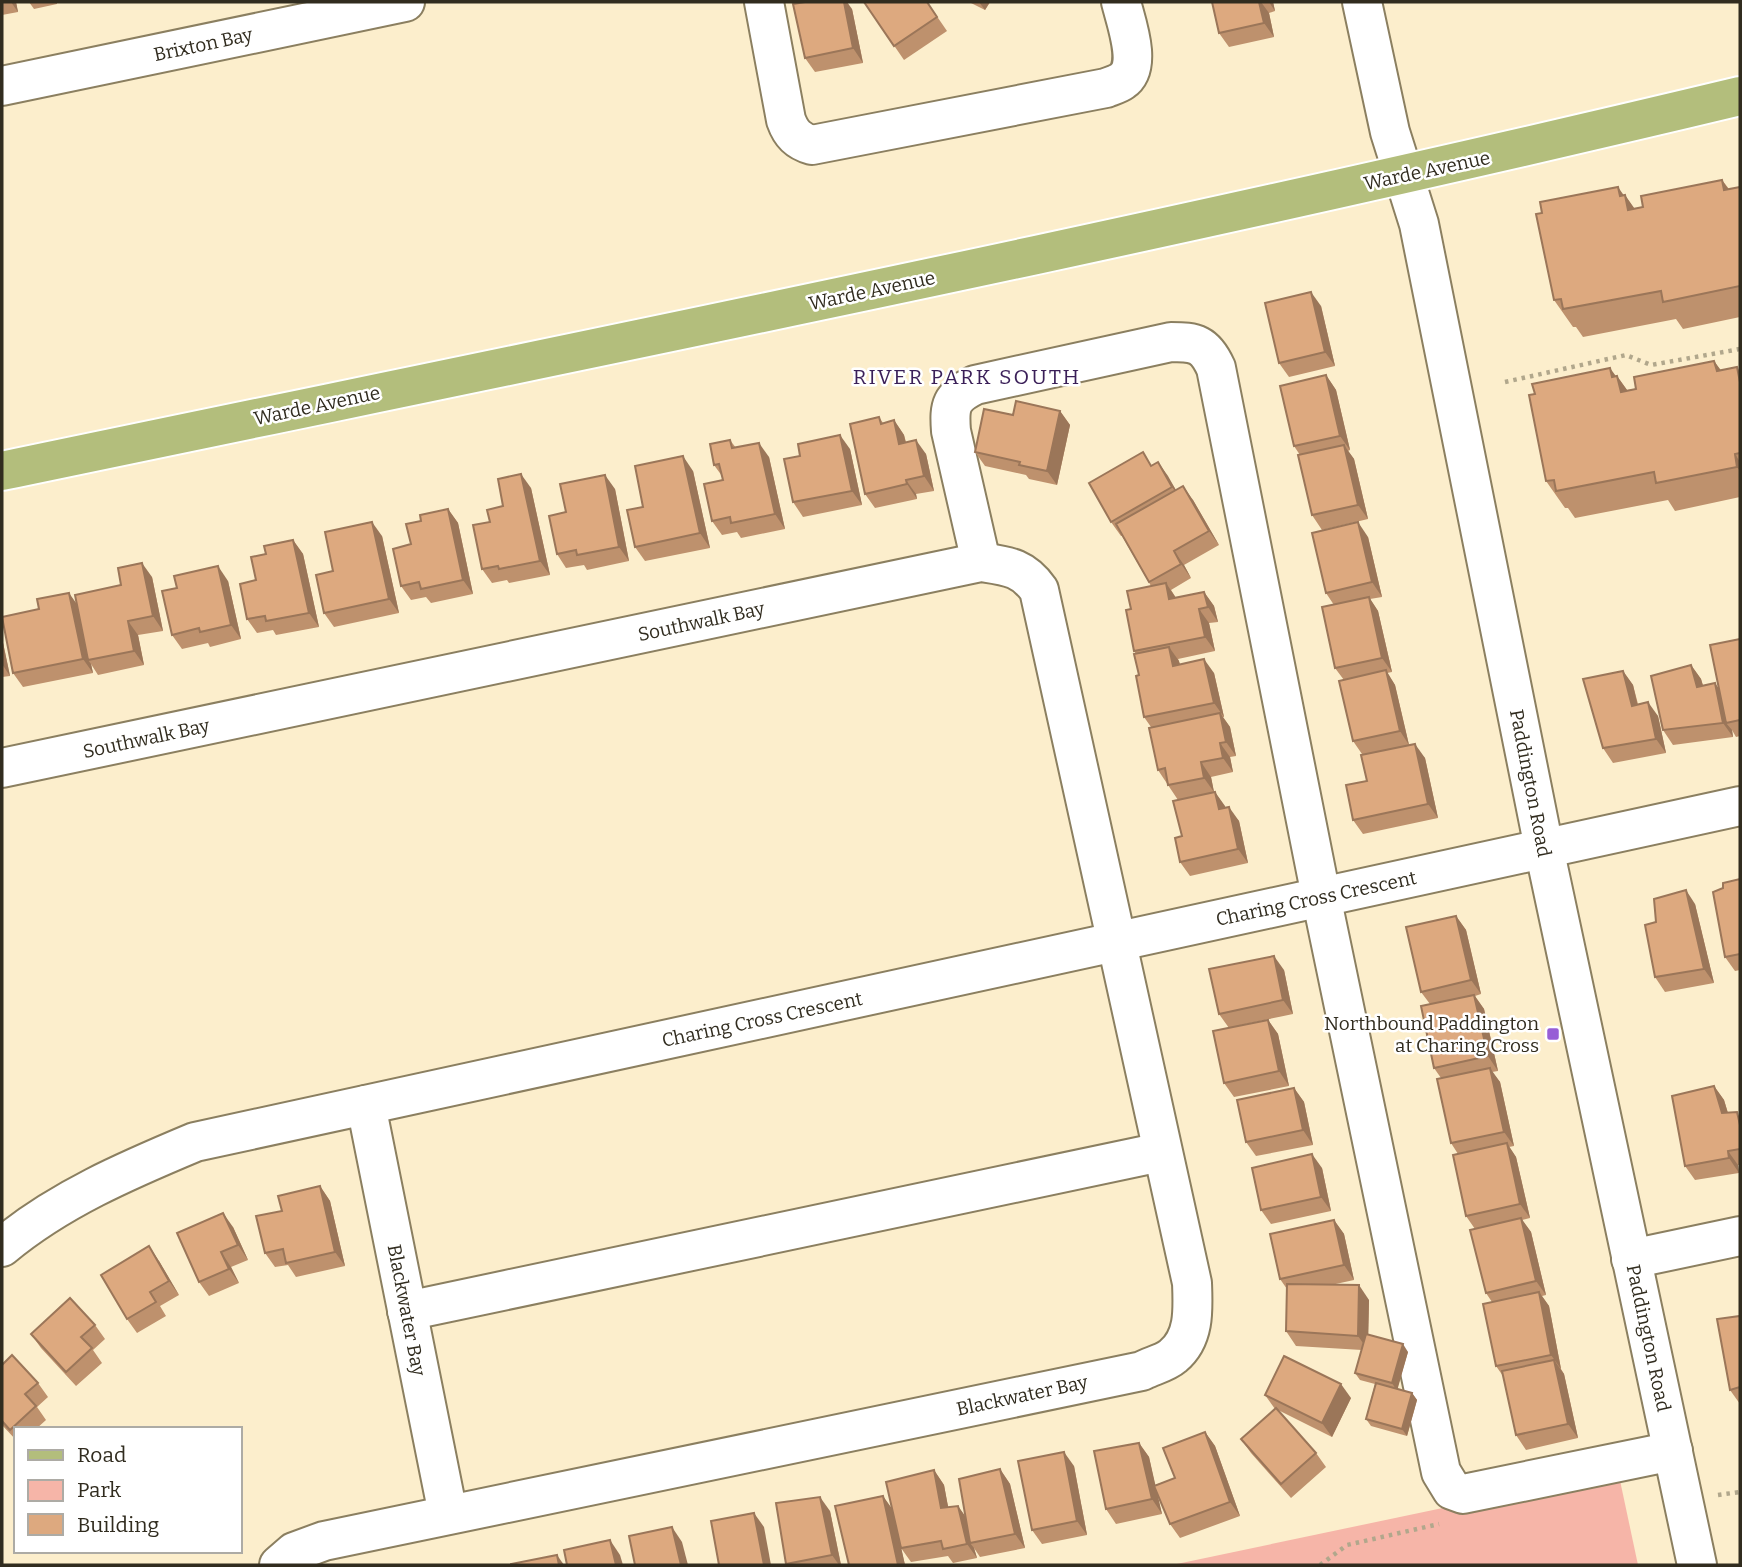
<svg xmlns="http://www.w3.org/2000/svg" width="1742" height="1567" viewBox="0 0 1742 1567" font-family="Bitter,serif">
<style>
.green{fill:#f6b5a8}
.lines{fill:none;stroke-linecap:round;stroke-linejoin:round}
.minor-casing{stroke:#8b7f60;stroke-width:42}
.major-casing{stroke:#fff;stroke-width:42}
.path{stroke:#b1a78c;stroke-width:4.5;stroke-dasharray:3.5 5;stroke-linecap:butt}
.minor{stroke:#fff;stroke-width:38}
.major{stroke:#b3be7c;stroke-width:38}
.wall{fill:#be916d}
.shaded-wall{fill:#9b7659}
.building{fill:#dda97f;stroke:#9b7659;stroke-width:2}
.poi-dot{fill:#975ed6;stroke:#fff;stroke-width:2.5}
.labels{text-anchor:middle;stroke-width:5;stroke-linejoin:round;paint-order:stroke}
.street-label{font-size:19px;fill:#312c1f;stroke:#fff}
.poi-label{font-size:19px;fill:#312c1f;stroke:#fff;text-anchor:end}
.neighbourhood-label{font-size:21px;letter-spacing:2px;fill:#3a1f58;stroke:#fff}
</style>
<rect width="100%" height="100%" fill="#fceecc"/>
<!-- green -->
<polygon class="green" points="1618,1471 1638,1565 1172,1565"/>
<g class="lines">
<defs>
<g id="minor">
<path d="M764 2 786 120C791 134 798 141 812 145L1106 88C1111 86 1118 84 1122 81 1143 67 1126 22 1121 2"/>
<polyline points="1362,2 1390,132 1419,224 1544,848 1697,1565"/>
<polyline points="2,86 405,2"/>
<path d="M981 562 951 431C949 405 951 397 975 385L1171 342C1196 342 1205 344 1216 368L1321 896 1441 1472 1452 1490 1463 1494 1673 1451"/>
<path d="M2 768 981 562C1007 566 1023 567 1039 590L1192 1283C1193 1309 1195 1338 1173 1356 1165 1363 1151 1366 1142 1371L324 1541 294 1552 279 1565"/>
<polyline points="366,1105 448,1514"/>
<path d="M2 1247C58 1200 128 1170 195 1142L1740 806"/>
<polyline points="1631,1259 1740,1236"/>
<polyline points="407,1311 1161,1152"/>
</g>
<path id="major" d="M2 471C582 350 1164 234 1740 96"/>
</defs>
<!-- minor casing -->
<use href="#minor" class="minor-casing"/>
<!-- major casing -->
<use href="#major" class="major-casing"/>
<!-- path -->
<g class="path">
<polyline points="1505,382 1626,355 1651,365 1740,349"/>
<polyline points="1718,1495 1740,1492"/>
<polyline points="1320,1565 1347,1545 1439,1524"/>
</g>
<!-- minor -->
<use href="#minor" class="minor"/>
<!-- major -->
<use href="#major" class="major"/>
</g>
<!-- wall -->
<g class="wall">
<polygon points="2,2 16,2 18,12 2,15"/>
<polygon points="29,2 57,2 57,4 34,9"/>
<polygon points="864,2 927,2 947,31 904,60"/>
<polygon points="969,2 990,2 985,10"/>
<polygon points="1212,2 1273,2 1275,11 1269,13 1274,37 1229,47 1219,33"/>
<polygon points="852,9 863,63 815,72 805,58"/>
<polygon points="1722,180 1729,189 1740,187 1740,317 1683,329 1676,319 1583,337 1576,327 1573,327 1554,300 1542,213 1625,195 1634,209 1643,207"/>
<polygon points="1321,306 1335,366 1289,377 1279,363"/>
<polygon points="1714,361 1721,371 1737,367 1740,372 1740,497 1675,511 1668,500 1575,518 1568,508 1565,508 1546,481 1616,376 1617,376 1627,390 1636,389"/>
<polygon points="1326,375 1336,390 1350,450 1348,451 1354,459 1368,519 1322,530 1312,515 1300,455 1294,446"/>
<polygon points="1060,411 1070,425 1057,485 1029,479 1026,475 985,466 975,452 1013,415"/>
<polygon points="879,417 883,423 894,420 904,435 906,442 926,454 934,491 916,494 917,499 875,508 865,494"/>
<polygon points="730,440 736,448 769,457 785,529 741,538 737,532 722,535 712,521 723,480 722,476 714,465"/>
<polygon points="850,449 862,505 803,517 793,502"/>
<polygon points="1158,462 1176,490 1193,500 1219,545 1184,565 1191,578 1171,590 1176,598 1204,592 1214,606 1218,622 1209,623 1215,651 1178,659 1180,664 1214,673 1224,717 1223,717 1230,727 1236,756 1230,757 1233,772 1211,777 1214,792 1178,800 1158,770 1151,727 1144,717 1136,654 1134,651 1131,609 1151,586 1122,536 1121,536 1111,522 1152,465"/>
<polygon points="693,471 710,548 645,561 635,547 643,507"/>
<polygon points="531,488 550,575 509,583 507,580 492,583 482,569 503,506"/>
<polygon points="615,489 629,561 587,570 584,565 566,568 557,554 566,512"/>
<polygon points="448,509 458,523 473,594 431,603 426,597 411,600 401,586 411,544 421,521"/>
<polygon points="382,536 399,613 334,627 324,613 333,571"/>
<polygon points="1368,537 1382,597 1370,599 1378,611 1392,672 1387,673 1395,685 1409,745 1425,758 1438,818 1363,834 1353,820 1367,781 1362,754 1353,741 1344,680 1335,668 1334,605 1326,593"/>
<polygon points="293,540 303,554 319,627 276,635 273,630 257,633 247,619 256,580"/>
<polygon points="152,577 163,631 138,635 144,665 98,675 91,664 93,673 23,687 13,673 77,604 121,585"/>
<polygon points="228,581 241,639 210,647 208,643 182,649 172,635"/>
<polygon points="2,638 10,676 2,677"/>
<polygon points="1740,639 1740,736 1736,737 1732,730 1733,737 1673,745 1663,730 1691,665 1701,679 1703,685 1720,690"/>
<polygon points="1623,671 1633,685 1638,704 1658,716 1666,753 1613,763 1603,748"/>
<polygon points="1215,792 1225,807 1239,821 1248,863 1190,876 1180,862 1182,836"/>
<polygon points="1740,879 1740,970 1735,971 1725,957 1723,888"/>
<polygon points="1695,904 1714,983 1665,992 1655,977 1656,922"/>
<polygon points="1456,916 1466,930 1481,994 1475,996 1484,1009 1498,1071 1492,1072 1500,1082 1514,1146 1509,1147 1516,1157 1530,1218 1522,1220 1531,1232 1546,1295 1542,1296 1549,1306 1561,1369 1564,1374 1578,1438 1526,1450 1516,1435 1503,1376 1496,1366 1492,1302 1486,1293 1475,1229 1466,1216 1458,1154 1451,1143 1441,1078 1434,1068 1430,1004 1421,992"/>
<polygon points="1284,970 1293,1014 1236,1026 1268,1020 1278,1034 1289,1086 1234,1097 1224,1083 1229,1028 1219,1014"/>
<polygon points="1714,1086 1724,1100 1728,1113 1740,1116 1740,1165 1738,1165 1739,1173 1695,1180 1685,1166"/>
<polygon points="1294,1088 1304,1102 1313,1145 1256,1156 1246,1142"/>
<polygon points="1322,1168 1331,1211 1271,1224 1261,1210"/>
<polygon points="320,1186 330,1201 345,1266 296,1277 288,1265 275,1267 265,1253 282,1211"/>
<polygon points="1334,1220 1344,1234 1354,1280 1331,1285 1369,1300 1368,1335 1408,1352 1397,1389 1412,1393 1417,1400 1407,1436 1371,1426 1366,1419 1375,1384 1360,1380 1355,1373 1362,1350 1296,1346 1286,1331 1287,1289 1280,1279"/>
<polygon points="233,1227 248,1260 231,1267 239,1283 209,1296 199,1282"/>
<polygon points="159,1261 179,1295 160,1306 166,1316 137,1333 127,1319"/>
<polygon points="1740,1316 1740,1404 1730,1390"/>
<polygon points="95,1325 105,1339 93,1350 102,1363 76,1386 41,1348 31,1334"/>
<polygon points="2,1365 38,1383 48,1397 37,1407 46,1420 36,1429 16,1429 16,1440 2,1425"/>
<polygon points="1265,1395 1351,1398 1332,1437 1278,1410 1316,1453 1326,1467 1291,1498 1251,1453 1241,1439 1275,1409"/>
<polygon points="1205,1432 1215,1446 1240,1516 1180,1538 1170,1524 1156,1491 1162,1514 1116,1524 1106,1509 1139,1443 1149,1457 1155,1485 1175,1478"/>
<polygon points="1074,1466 1087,1535 1042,1544 1032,1530"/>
<polygon points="1000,1469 1010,1484 1025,1548 980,1557 974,1548 977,1558 953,1563 948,1556 911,1562 901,1548 905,1565 849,1565 883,1496 892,1510 934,1470 944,1485 948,1507 958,1506 966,1518"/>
<polygon points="830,1511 841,1565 787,1565 786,1564"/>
</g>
<!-- shaded-wall -->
<g class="shaded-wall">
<polygon points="11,2 16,2 18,12"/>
<polygon points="844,2 847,2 852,9 863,63 853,48"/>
<polygon points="979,2 990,2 985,10"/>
<polygon points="1259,2 1261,2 1269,13 1274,37 1264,23"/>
<polygon points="1269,2 1273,2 1275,11"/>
<polygon points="1722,180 1740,206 1724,190"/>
<polygon points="1618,187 1625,197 1625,195 1644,222 1628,210 1620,196"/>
<polygon points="1311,292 1321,306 1335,366 1325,352"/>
<polygon points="1714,361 1734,388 1717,371"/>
<polygon points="1610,368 1618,379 1617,376 1637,404 1621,392 1612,377"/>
<polygon points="1326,375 1336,390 1350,450 1340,436"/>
<polygon points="1060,411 1070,425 1057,485 1047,471"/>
<polygon points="894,420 904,435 909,458 899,444"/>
<polygon points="840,435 850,449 862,505 852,491"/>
<polygon points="916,440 926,454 934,491 924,476"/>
<polygon points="759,443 769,457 785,529 775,514"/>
<polygon points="1344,445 1354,459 1368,519 1358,505"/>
<polygon points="1735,454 1740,462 1740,471 1737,467"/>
<polygon points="683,456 693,471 710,548 700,533"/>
<polygon points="1158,462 1168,476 1182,501 1172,487"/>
<polygon points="521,474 531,488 550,575 540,561"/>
<polygon points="605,475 615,489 629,561 619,547"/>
<polygon points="906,480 916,494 917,499 907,484"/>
<polygon points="1183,486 1193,500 1219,545 1209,531"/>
<polygon points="448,509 458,523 473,594 463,580"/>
<polygon points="372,522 382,536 399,613 389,599"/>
<polygon points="1358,522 1368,537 1382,597 1372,582"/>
<polygon points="293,540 303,554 319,627 309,613"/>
<polygon points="1174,551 1184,565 1191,578 1181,564"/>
<polygon points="142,563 152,577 163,631 153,616"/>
<polygon points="218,566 228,581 241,639 231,625"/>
<polygon points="1166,583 1176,598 1169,599"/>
<polygon points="1204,592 1214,606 1218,622 1208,607"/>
<polygon points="69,593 79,607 88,660 91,664 93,673 83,659"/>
<polygon points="1369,597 1378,611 1392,672 1382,658"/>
<polygon points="1199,609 1209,623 1215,651 1205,637"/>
<polygon points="128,621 138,635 144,665 134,651"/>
<polygon points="2,638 10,676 2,664"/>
<polygon points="1169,647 1179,661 1183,680 1173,666"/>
<polygon points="1204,659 1214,673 1224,717 1214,703"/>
<polygon points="1691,665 1701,679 1707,701 1697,687"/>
<polygon points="1386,670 1395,685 1409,745 1400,731"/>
<polygon points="1623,671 1633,685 1641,720 1632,706"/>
<polygon points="1715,683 1725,697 1726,723 1732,730 1733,737 1723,723"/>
<polygon points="1648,702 1658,716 1666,753 1656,739"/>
<polygon points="1220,713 1230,727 1236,756 1226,742"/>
<polygon points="1220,743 1230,757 1233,772 1223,758"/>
<polygon points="1415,744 1425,758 1438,818 1428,804"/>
<polygon points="1201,762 1211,777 1214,792 1204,778"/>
<polygon points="1215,792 1225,806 1229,823 1219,809"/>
<polygon points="1229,807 1239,821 1248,863 1238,849"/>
<polygon points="1686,890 1695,904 1714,983 1704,969"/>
<polygon points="1456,916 1466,930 1481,994 1471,980"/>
<polygon points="1274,956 1284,970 1293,1014 1283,1000"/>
<polygon points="1474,995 1484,1009 1498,1071 1488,1056"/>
<polygon points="1268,1020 1278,1034 1289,1086 1279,1071"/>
<polygon points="1490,1068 1500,1082 1514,1146 1504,1132"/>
<polygon points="1714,1086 1724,1100 1732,1127 1722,1113"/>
<polygon points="1294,1088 1304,1102 1313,1145 1303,1130"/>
<polygon points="1507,1143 1516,1157 1530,1218 1520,1204"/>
<polygon points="1728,1151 1738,1165 1739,1173 1729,1158"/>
<polygon points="1312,1154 1322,1168 1331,1211 1321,1197"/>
<polygon points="320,1186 330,1201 345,1266 335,1252"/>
<polygon points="223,1213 233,1227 248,1260 238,1245"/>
<polygon points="1521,1218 1531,1232 1546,1295 1536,1281"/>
<polygon points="1334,1220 1344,1234 1354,1280 1344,1265"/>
<polygon points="149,1246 159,1261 179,1295 169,1281"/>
<polygon points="221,1252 231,1267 239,1283 229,1269"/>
<polygon points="1359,1285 1369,1300 1368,1350 1358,1336"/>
<polygon points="1539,1292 1549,1306 1561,1369 1551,1355"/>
<polygon points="1403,1344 1408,1352 1397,1391 1392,1383"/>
<polygon points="1554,1360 1564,1374 1578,1438 1568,1424"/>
<polygon points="1341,1384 1351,1398 1332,1437 1322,1423"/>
<polygon points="1412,1393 1417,1400 1407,1436 1402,1429"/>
<polygon points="1205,1432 1215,1446 1240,1516 1230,1502"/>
<polygon points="1139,1443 1149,1457 1162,1514 1152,1499"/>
<polygon points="1064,1452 1074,1466 1087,1535 1077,1521"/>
<polygon points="1000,1469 1010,1484 1025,1548 1015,1534"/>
<polygon points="934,1470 944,1485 951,1522 941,1508"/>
<polygon points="883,1496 893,1510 905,1565 898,1565"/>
<polygon points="820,1497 830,1511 841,1565 839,1565 832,1555"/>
<polygon points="958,1506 968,1520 970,1543 974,1548 977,1558 967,1544"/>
<polygon points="754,1513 764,1527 771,1565 764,1565"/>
<polygon points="672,1527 682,1542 688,1565 681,1565"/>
<polygon points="610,1540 620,1555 623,1565 616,1565"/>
<polygon points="557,1555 564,1565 559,1565"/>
</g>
<!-- building -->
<g class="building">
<polygon points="805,2 844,2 853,48 805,58 793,4"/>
<polygon points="864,2 927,2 937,17 894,46"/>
<polygon points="1212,2 1259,2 1264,23 1219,33"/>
<polygon points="1722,180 1724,190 1740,187 1740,286 1663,302 1661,291 1563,309 1561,299 1554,300 1536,214 1542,213 1540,202 1618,187 1620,196 1625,195 1628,210 1643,207 1641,196"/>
<polygon points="1311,292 1325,352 1279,363 1265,303"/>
<polygon points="1714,361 1717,371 1737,367 1740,382 1740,453 1735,454 1737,467 1656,483 1654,472 1556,491 1554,480 1546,481 1529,395 1535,394 1532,384 1610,368 1612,377 1617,376 1621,392 1636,389 1634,377"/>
<polygon points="1326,375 1340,436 1294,446 1280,386"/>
<polygon points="1016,401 1060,411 1047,471 1019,465 1020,462 975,452 984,409 1013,415"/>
<polygon points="879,417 881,424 894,420 899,444 916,440 924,476 906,480 907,484 865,494 850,424"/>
<polygon points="840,435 852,491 793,502 784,459 800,456 798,444"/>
<polygon points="730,440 732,448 759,443 775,514 731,523 730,517 712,521 704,484 723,480 719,464 714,465 710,444"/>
<polygon points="1344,445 1358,505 1312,515 1298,455"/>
<polygon points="1143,452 1151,466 1158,462 1172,487 1111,522 1089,483"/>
<polygon points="683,456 700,533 635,547 627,510 643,507 635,466"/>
<polygon points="521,474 540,561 499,569 498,566 482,569 473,525 490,522 487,510 503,506 498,479"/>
<polygon points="605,475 619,547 577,555 576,550 557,554 549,516 566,512 560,484"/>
<polygon points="1183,486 1209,531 1174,551 1181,564 1149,582 1116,524"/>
<polygon points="448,509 463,580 421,589 419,582 401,586 393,549 411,544 406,524 421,521 420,515"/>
<polygon points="372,522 389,599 324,613 316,575 333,571 325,532"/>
<polygon points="1358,522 1372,582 1326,593 1312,533"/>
<polygon points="293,540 309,613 266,621 265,616 247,619 240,584 256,580 251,557 266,554 264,546"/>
<polygon points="142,563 153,616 128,621 134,651 88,660 75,595 121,585 118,568"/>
<polygon points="218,566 231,625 200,632 199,628 172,635 162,591 177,588 174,576"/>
<polygon points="1166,583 1169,599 1204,592 1208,607 1199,609 1205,637 1134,651 1126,610 1131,609 1127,591"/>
<polygon points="69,593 83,659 13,673 2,617 39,609 37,599"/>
<polygon points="1369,597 1382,658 1335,668 1322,607"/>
<polygon points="1740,639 1740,720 1726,723 1710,645"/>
<polygon points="1169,647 1173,666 1204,659 1214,703 1144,717 1136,676 1139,675 1134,654"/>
<polygon points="1691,665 1697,687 1715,683 1723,723 1663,730 1651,676"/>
<polygon points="1386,670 1400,731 1353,741 1339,681"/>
<polygon points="1623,671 1632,706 1648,702 1656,739 1603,748 1583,679"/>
<polygon points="1220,713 1226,742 1220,743 1223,758 1201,762 1204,778 1168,785 1165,768 1158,770 1149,728"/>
<polygon points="1415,744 1428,804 1353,820 1346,785 1367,781 1361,755"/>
<polygon points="1215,792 1219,809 1229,807 1238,849 1180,862 1175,838 1182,836 1173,801"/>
<polygon points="1740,879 1740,954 1725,957 1713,892 1723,888 1723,883"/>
<polygon points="1686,890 1704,969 1655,977 1645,925 1656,922 1654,899"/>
<polygon points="1456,916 1471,980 1421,992 1406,927"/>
<polygon points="1274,956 1283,1000 1219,1014 1209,969"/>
<polygon points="1474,995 1488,1056 1434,1068 1421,1006"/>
<polygon points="1268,1020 1279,1071 1224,1083 1213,1031"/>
<polygon points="1490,1068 1504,1132 1451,1143 1437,1079"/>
<polygon points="1714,1086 1722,1113 1737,1112 1740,1125 1740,1149 1728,1151 1729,1158 1685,1166 1672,1096"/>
<polygon points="1294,1088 1303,1130 1246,1142 1237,1100"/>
<polygon points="1507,1143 1520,1204 1466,1216 1453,1155"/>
<polygon points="1312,1154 1321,1197 1261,1210 1252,1168"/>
<polygon points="320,1186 335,1252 286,1263 283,1249 265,1253 256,1216 282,1211 278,1196"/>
<polygon points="223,1213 238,1245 221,1252 229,1269 199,1282 177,1233"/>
<polygon points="1521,1218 1536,1281 1486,1293 1470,1230"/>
<polygon points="1334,1220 1344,1265 1280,1279 1270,1234"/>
<polygon points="149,1246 169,1281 150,1292 156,1302 127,1319 101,1275"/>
<polygon points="1287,1284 1359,1285 1358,1336 1286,1331"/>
<polygon points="1539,1292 1551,1355 1496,1366 1483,1304"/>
<polygon points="70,1298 95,1325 81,1337 92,1348 66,1372 31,1334"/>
<polygon points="1740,1316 1740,1387 1730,1390 1717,1319"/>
<polygon points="1366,1334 1403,1344 1392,1383 1355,1373"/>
<polygon points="12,1355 38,1383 25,1394 36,1406 10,1430 2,1421 2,1365"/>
<polygon points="1284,1356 1341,1384 1322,1423 1265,1395"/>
<polygon points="1554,1360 1568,1424 1516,1435 1502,1371"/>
<polygon points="1376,1383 1412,1393 1402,1429 1366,1419"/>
<polygon points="1276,1408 1316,1453 1281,1484 1241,1439"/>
<polygon points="1205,1432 1230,1502 1170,1524 1154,1486 1175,1478 1163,1448"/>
<polygon points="1139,1443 1152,1499 1106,1509 1094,1451"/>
<polygon points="1064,1452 1077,1521 1032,1530 1018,1461"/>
<polygon points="1000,1469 1015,1534 970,1543 959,1479"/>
<polygon points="934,1470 941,1508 958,1506 967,1544 943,1549 941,1541 901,1548 886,1482"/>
<polygon points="883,1496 898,1565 849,1565 835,1506"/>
<polygon points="820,1497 832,1555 786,1564 776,1503"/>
<polygon points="754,1513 764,1565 719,1565 711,1521"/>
<polygon points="672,1527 681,1565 635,1565 629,1536"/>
<polygon points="610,1540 616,1565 567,1565 564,1550"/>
<polygon points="557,1555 559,1565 511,1565 511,1564"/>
</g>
<!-- markers -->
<rect class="poi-dot" x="1546" y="1027" width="14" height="14" rx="3.5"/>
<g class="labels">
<!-- street labels -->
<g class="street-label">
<text transform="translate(203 44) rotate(-12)" y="7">Brixton Bay</text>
<text transform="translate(1427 170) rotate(-12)" y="7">Warde Avenue</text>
<text transform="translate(872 290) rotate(-12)" y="7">Warde Avenue</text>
<text transform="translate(317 405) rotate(-12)" y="7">Warde Avenue</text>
<text transform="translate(701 621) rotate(-12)" y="7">Southwalk Bay</text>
<text transform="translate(146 738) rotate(-12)" y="7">Southwalk Bay</text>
<text transform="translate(1531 783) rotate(79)" y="7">Paddington Road</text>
<text transform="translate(1316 898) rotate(-12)" y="7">Charing Cross Crescent</text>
<text transform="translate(762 1019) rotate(-12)" y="7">Charing Cross Crescent</text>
<text transform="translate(407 1310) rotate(79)" y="7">Blackwater Bay</text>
<text transform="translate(1649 1338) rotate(78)" y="7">Paddington Road</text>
<text transform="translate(1022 1395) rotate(-12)" y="7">Blackwater Bay</text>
</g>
<!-- poi labels -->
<g class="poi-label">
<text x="1539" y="1030">Northbound Paddington<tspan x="1539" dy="22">at Charing Cross</tspan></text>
</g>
<!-- neighbourhood labels -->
<g class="neighbourhood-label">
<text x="967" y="384">RIVER PARK SOUTH</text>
</g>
</g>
<!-- border -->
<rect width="1742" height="1567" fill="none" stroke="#312c1f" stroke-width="7"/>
<!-- legend -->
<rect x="14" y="1427" width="228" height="126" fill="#ffffff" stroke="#adaba5" stroke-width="2"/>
<rect x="28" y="1450" width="35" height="10" fill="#b3be7c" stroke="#adaba5" stroke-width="2"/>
<text x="77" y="1462" font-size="21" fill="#312c1f">Road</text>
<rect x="28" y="1480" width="35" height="21" fill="#f6b5a8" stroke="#adaba5" stroke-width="2"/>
<text x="77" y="1497" font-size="21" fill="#312c1f">Park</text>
<rect x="28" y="1514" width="35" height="21" fill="#dda97f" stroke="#adaba5" stroke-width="2"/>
<text x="77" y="1532" font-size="21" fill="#312c1f">Building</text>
</svg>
